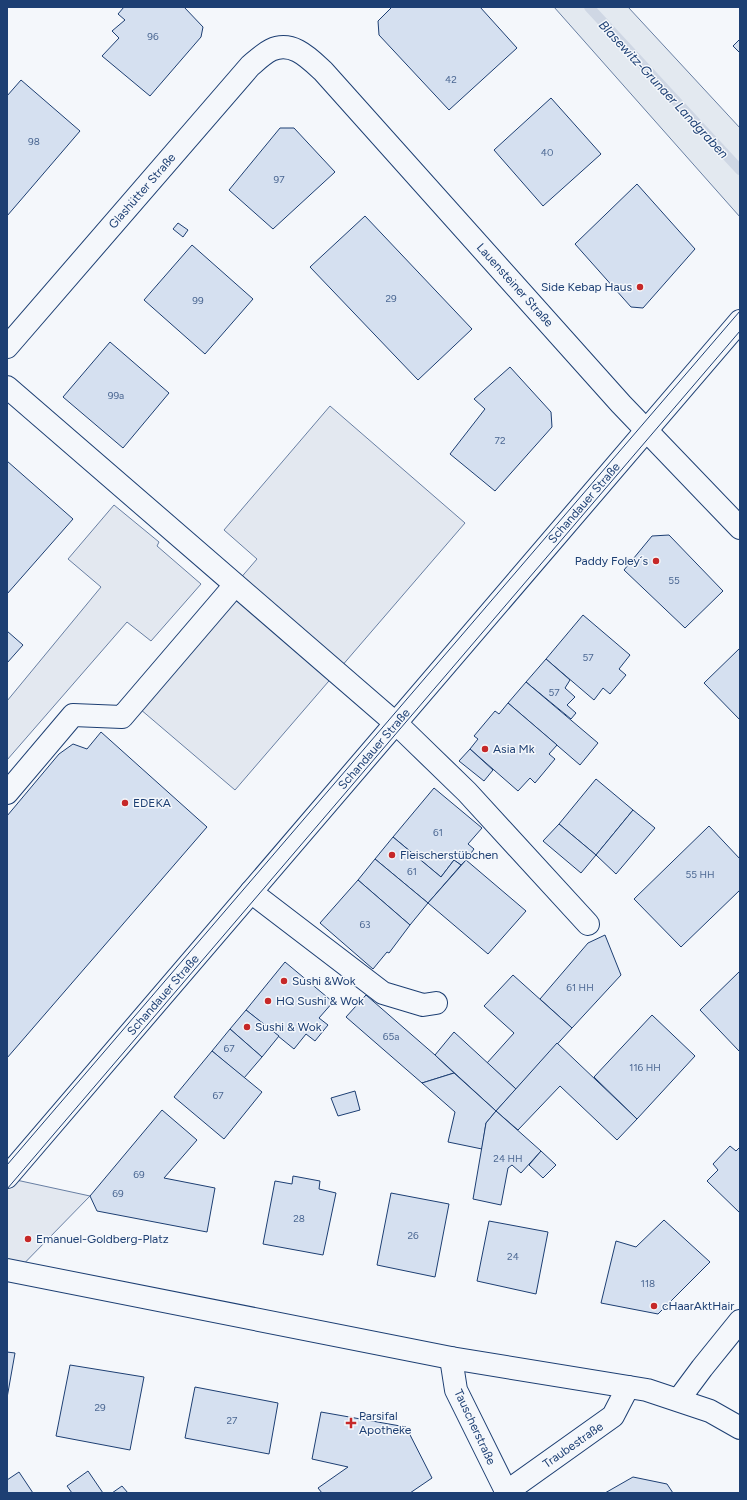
<svg xmlns="http://www.w3.org/2000/svg" width="747" height="1500" viewBox="0 0 747 1500" font-family="Figtree,sans-serif">
<style>
.green{fill:#e3e9f0;stroke:#687fa3}
.parking{fill:#e3e8f0;stroke:#687fa3}
.lines{fill:none;stroke-linecap:round;stroke-linejoin:round}
.stream{stroke:#cfd7e4;stroke-width:10}
.building{fill:#d5e0f0;stroke:#1d3f73}
.minor-casing{stroke:#1d3f73;stroke-width:24}
.major-casing{stroke:#1d3f73;stroke-width:24}
.minor{stroke:#f4f7fb;stroke-width:22}
.major{stroke:#f4f7fb;stroke-width:22}
.tram{stroke:#1d3f73;stroke-width:1}
.poi-dot{fill:#c62828;stroke:#f4f7fb;stroke-width:1.5}
.labels{text-anchor:middle;stroke-width:3;stroke-linejoin:round;paint-order:stroke}
.number-label{font-size:10px;fill:#4b6792}
.street-label{font-size:12px;fill:#1d3f73;stroke:#f4f7fb}
.poi-label{font-size:12px;fill:#1d3f73;stroke:#f4f7fb;text-anchor:start}
.water-label{font-size:13px;font-style:italic;fill:#1d3f73;stroke:#f4f7fb}
</style>
<rect width="100%" height="100%" fill="#f4f7fb"/>
<!-- green -->
<polygon class="green" points="554,7 628,7 740,128 740,217"/>
<!-- parking -->
<g class="parking">
<polygon points="330,406 465,523 235,790 133,703 257,559 224,530"/>
<polygon points="114,505 159,542 157,546 201,584 151,641 127,622 7,760 7,701 101,587 68,559"/>
<polygon points="7,1178 90,1196 7,1281"/>
</g>
<g class="lines">
<!-- stream -->
<polyline class="stream" points="589,7 740,170"/>
</g>
<!-- building -->
<g class="building">
<polygon points="124,7 184,7 203,27 201,37 150,96 102,56 119,38 112,31 125,20 118,14"/>
<polygon points="392,7 480,7 517,48 449,110 379,35 378,21"/>
<polygon points="740,39 740,53 733,46"/>
<polygon points="21,80 80,131 7,216 7,96"/>
<polygon points="551,98 601,154 543,206 494,150"/>
<polygon points="280,128 294,128 335,172 273,229 229,190"/>
<polygon points="637,184 695,249 643,308 631,307 575,244"/>
<polygon points="365,216 472,329 418,380 310,267"/>
<polygon points="178,223 188,230 183,237 173,229"/>
<polygon points="192,245 253,299 205,354 144,300"/>
<polygon points="110,342 169,393 123,448 63,397"/>
<polygon points="510,367 551,412 552,427 495,491 450,454 485,409 474,399"/>
<polygon points="7,461 73,519 7,594"/>
<polygon points="669,535 723,591 685,628 624,570 652,536"/>
<polygon points="583,615 630,655 619,669 626,675 610,694 603,688 594,700 546,659"/>
<polygon points="7,631 23,645 7,663"/>
<polygon points="740,648 740,720 704,683"/>
<polygon points="546,659 570,680 565,688 575,697 567,705 576,713 571,719 526,682"/>
<polygon points="526,682 598,743 580,765 508,703"/>
<polygon points="508,703 557,745 549,754 555,759 535,783 530,778 518,791 470,749 478,739 474,736 495,711 499,714"/>
<polygon points="101,732 207,827 7,1058 7,816 59,754 73,744 87,749"/>
<polygon points="470,749 493,770 484,781 459,761"/>
<polygon points="596,779 633,810 596,855 559,824"/>
<polygon points="434,788 482,828 468,844 474,849 466,860 461,865 454,860 441,877 393,837"/>
<polygon points="633,810 655,828 616,874 596,855"/>
<polygon points="559,824 596,855 581,873 543,841"/>
<polygon points="709,826 740,859 740,890 681,947 634,899"/>
<polygon points="393,837 441,877 454,860 461,865 428,903 375,859"/>
<polygon points="375,859 428,903 410,925 358,880"/>
<polygon points="466,860 526,911 488,954 428,903"/>
<polygon points="358,880 410,925 389,953 387,952 373,969 320,923"/>
<polygon points="605,935 621,975 572,1028 540,999 588,943"/>
<polygon points="285,962 333,1002 319,1018 328,1025 315,1041 306,1034 294,1049 246,1010"/>
<polygon points="740,971 740,1050 739,1051 700,1010"/>
<polygon points="513,975 572,1028 516,1089 487,1063 514,1033 484,1006"/>
<polygon points="366,995 435,1055 454,1073 422,1083 346,1017"/>
<polygon points="246,1010 279,1036 262,1057 230,1029"/>
<polygon points="652,1015 695,1056 637,1119 594,1077"/>
<polygon points="230,1029 262,1057 244,1078 212,1051"/>
<polygon points="454,1032 516,1089 496,1111 435,1055"/>
<polygon points="557,1043 637,1119 617,1140 560,1086 518,1130 496,1111"/>
<polygon points="212,1051 262,1092 224,1139 174,1097"/>
<polygon points="454,1073 496,1111 486,1123 482,1149 448,1142 455,1112 422,1083"/>
<polygon points="355,1091 360,1110 338,1116 331,1098"/>
<polygon points="162,1110 197,1140 164,1178 215,1188 207,1232 97,1211 90,1196"/>
<polygon points="496,1111 541,1151 521,1173 512,1165 508,1168 501,1205 473,1199 486,1123"/>
<polygon points="730,1146 736,1151 740,1147 740,1213 707,1181 718,1170 713,1164"/>
<polygon points="541,1151 556,1165 543,1178 529,1165"/>
<polygon points="293,1176 320,1181 319,1189 336,1193 323,1255 263,1244 275,1181 292,1184"/>
<polygon points="391,1193 449,1204 435,1277 377,1265"/>
<polygon points="664,1220 710,1262 658,1314 601,1303 616,1241 636,1247"/>
<polygon points="489,1221 548,1232 536,1294 477,1281"/>
<polygon points="7,1352 15,1353 7,1398"/>
<polygon points="70,1365 144,1377 130,1450 56,1436"/>
<polygon points="195,1387 278,1403 269,1454 185,1438"/>
<polygon points="321,1412 406,1427 432,1478 410,1493 322,1493 318,1488 348,1467 312,1459"/>
<polygon points="88,1471 103,1493 72,1493 67,1486"/>
<polygon points="19,1472 33,1493 7,1493 7,1480"/>
<polygon points="633,1477 667,1484 673,1493 605,1493"/>
<polygon points="122,1486 128,1493 112,1493"/>
</g>
<g class="lines">
<defs>
<g id="minor">
<path d="M7 347 250 66C256 61 263 54 271 50 292 40 309 58 323 71L621 404 740 528"/>
<polyline points="7,387 401,728 467,792 588,924"/>
<polyline points="7,793 73,715 122,717 235,585"/>
<polyline points="251,892 383,993 423,1005 436,1003"/>
<polyline points="451,1358 456,1390 507,1493"/>
<polyline points="679,1399 702,1368 740,1321"/>
<polyline points="505,1493 613,1416 628,1387"/>
</g>
<g id="major">
<polyline points="7,1177 740,321"/>
<polyline points="7,1270 451,1358 647,1390 710,1411 740,1428"/>
</g>
</defs>
<!-- minor casing -->
<use href="#minor" class="minor-casing"/>
<!-- major casing -->
<use href="#major" class="major-casing"/>
<!-- minor -->
<use href="#minor" class="minor"/>
<!-- major -->
<use href="#major" class="major"/>
<!-- tram -->
<g class="tram">
<polyline points="7,1165 740,311"/>
<polyline points="7,1189 740,331"/>
</g>
</g>
<!-- markers -->
<g class="poi-dot">
<circle cx="640" cy="287" r="4"/>
<circle cx="656" cy="561" r="4"/>
<circle cx="485" cy="749" r="4"/>
<circle cx="125" cy="803" r="4"/>
<circle cx="392" cy="855" r="4"/>
<circle cx="284" cy="981" r="4"/>
<circle cx="268" cy="1001" r="4"/>
<circle cx="247" cy="1027" r="4"/>
<circle cx="28" cy="1239" r="4"/>
<circle cx="654" cy="1306" r="4"/>
<path d="M349 1417h4v4h4v4h-4v4h-4v-4h-4v-4h4z"/>
</g>
<g class="labels">
<!-- number labels -->
<g class="number-label">
<text x="153" y="40">96</text>
<text x="451" y="83">42</text>
<text x="34" y="145">98</text>
<text x="547" y="156">40</text>
<text x="279" y="183">97</text>
<text x="391" y="302">29</text>
<text x="198" y="304">99</text>
<text x="116" y="399">99a</text>
<text x="500" y="444">72</text>
<text x="674" y="584">55</text>
<text x="588" y="661">57</text>
<text x="554" y="696">57</text>
<text x="438" y="836">61</text>
<text x="412" y="875">61</text>
<text x="700" y="878">55 HH</text>
<text x="365" y="928">63</text>
<text x="580" y="991">61 HH</text>
<text x="391" y="1040">65a</text>
<text x="229" y="1052">67</text>
<text x="645" y="1071">116 HH</text>
<text x="218" y="1099">67</text>
<text x="508" y="1162">24 HH</text>
<text x="139" y="1178">69</text>
<text x="118" y="1197">69</text>
<text x="299" y="1222">28</text>
<text x="413" y="1239">26</text>
<text x="513" y="1260">24</text>
<text x="648" y="1287">118</text>
<text x="100" y="1411">29</text>
<text x="232" y="1424">27</text>
</g>
<!-- street labels -->
<g class="street-label">
<text transform="translate(142 191) rotate(-49)" y="4">Glashütter Straße</text>
<text transform="translate(515 285) rotate(48)" y="4">Lauensteiner Straße</text>
<text transform="translate(584 503) rotate(-49)" y="4">Schandauer Straße</text>
<text transform="translate(374 749) rotate(-49)" y="4">Schandauer Straße</text>
<text transform="translate(163 995) rotate(-49)" y="4">Schandauer Straße</text>
<text transform="translate(475 1427) rotate(65)" y="4">Tauscherstraße</text>
<text transform="translate(573 1445) rotate(-35)" y="4">Traubestraße</text>
</g>
<!-- poi labels -->
<g class="poi-label">
<text x="632" y="291" text-anchor="end">Side Kebap Haus</text>
<text x="648" y="565" text-anchor="end">Paddy Foley´s</text>
<text x="493" y="753">Asia Mk</text>
<text x="133" y="807">EDEKA</text>
<text x="400" y="859">Fleischerstübchen</text>
<text x="292" y="985">Sushi &amp;Wok</text>
<text x="276" y="1005">HQ Sushi &amp; Wok</text>
<text x="255" y="1031">Sushi &amp; Wok</text>
<text x="36" y="1243">Emanuel-Goldberg-Platz</text>
<text x="662" y="1310">cHaarAktHair</text>
<text x="359" y="1420">Parsifal<tspan x="359" dy="14">Apotheke</tspan></text>
</g>
<!-- water labels -->
<g class="water-label">
<text transform="translate(664 89) rotate(47)" y="5">Blasewitz‐Grunaer Landgraben</text>
</g>
</g>
<!-- border -->
<rect width="747" height="1500" fill="none" stroke="#1d3f73" stroke-width="16"/>
</svg>
